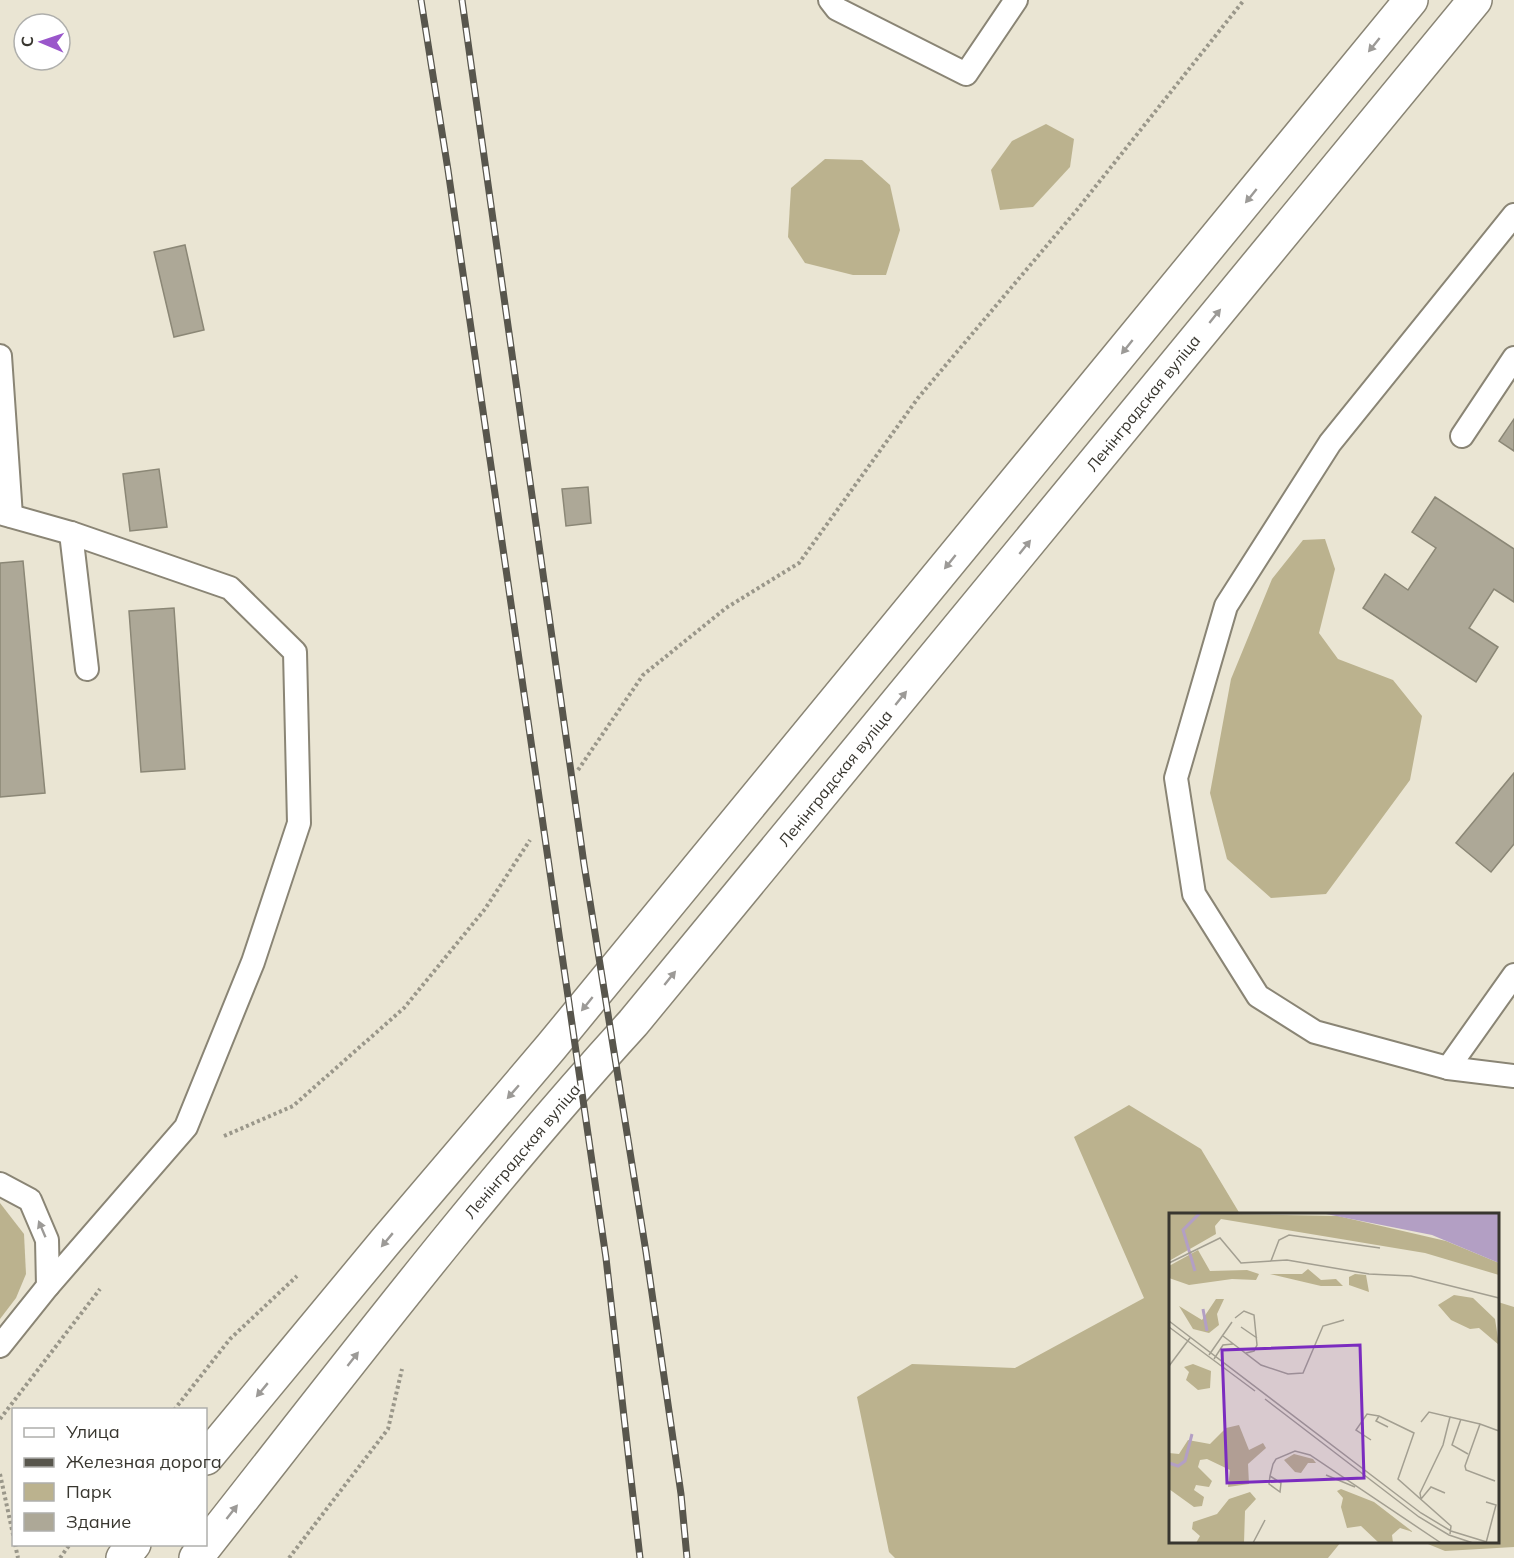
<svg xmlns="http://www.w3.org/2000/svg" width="1514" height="1558" viewBox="0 0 1514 1558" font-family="Mulish,sans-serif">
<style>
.green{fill:#bbb28e}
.building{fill:#ada897;stroke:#8b8776;stroke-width:1.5}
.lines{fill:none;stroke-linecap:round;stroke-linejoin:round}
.lane-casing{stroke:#8a8575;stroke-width:26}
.primary-casing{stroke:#8a8575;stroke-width:36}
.path{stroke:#9a978a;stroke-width:4;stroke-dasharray:3 3;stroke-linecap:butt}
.lane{stroke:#fff;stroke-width:22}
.primary{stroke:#fff;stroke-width:33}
.rail-casing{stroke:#58564d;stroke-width:7}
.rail{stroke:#fff;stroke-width:4.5;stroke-dasharray:14;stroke-linecap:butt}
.oneway{fill:#9c9a97}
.labels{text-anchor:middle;stroke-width:4.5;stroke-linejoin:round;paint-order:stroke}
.street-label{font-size:16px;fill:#38362f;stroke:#fff}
.inset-river{fill:none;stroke:#b39fc4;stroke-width:3}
.inset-road{fill:none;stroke:#a39f91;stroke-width:1.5}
.view{fill:#7b2cbf;fill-opacity:0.15;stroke:#7b2cbf;stroke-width:3}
.inset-edge{fill:none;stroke:#38362f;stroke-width:3}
</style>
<rect width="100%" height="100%" fill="#eae5d3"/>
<!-- green -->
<g class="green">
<polygon points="1046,124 1074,139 1070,167 1033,207 1000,210 991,170 1012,141"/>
<polygon points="825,159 862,160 890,185 900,230 886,275 853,275 805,263 788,237 791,188"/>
<polygon points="1325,539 1335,569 1319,633 1338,659 1393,680 1422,716 1410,780 1326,894 1271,898 1227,859 1210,793 1231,679 1272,579 1303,540"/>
<polygon points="1129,1105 1201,1149 1240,1214 1170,1214 1170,1542 1341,1542 1328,1558 895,1558 889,1552 857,1397 912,1364 1015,1368 1144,1298 1074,1137"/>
<polygon points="0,1203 24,1234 26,1274 16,1298 0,1319"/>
<polygon points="1498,1302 1514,1307 1514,1547 1445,1551 1423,1542 1498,1542"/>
</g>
<!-- building -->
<g class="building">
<polygon points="185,245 204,330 174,337 154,252"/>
<polygon points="1514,419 1514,451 1499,441"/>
<polygon points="159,469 167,527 130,531 123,474"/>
<polygon points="588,487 591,523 566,526 562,489"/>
<polygon points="1435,497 1514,549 1514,602 1494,589 1469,628 1498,647 1476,682 1363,608 1385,574 1408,590 1436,548 1412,532"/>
<polygon points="23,561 45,793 0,797 0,563"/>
<polygon points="174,608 185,769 141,772 129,611"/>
<polygon points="1514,773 1514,844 1491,872 1456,843"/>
</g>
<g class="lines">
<defs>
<g id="lane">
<polyline points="830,0 837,9 966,74 1016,0"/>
<polyline points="1514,215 1330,443 1226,606 1176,778 1194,894 1258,996 1315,1032 1448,1068 1514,1076"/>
<polyline points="0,356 11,516"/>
<polyline points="1462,436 1514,358"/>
<polyline points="0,513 71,533 230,588 295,652 299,823 253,962 186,1127 48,1286 0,1346"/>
<polyline points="71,533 87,669"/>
<polyline points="1448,1068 1514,975"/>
<polyline points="0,1184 30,1200 47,1240 48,1286"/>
</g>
<g id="primary">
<polyline points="206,1458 385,1242 551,1047 1411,0"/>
<polyline points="123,1558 134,1544"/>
<path d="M196 1558C338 1378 478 1193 633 1023L1475 0"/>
</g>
</defs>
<!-- lane casing -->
<use href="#lane" class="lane-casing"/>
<!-- primary casing -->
<use href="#primary" class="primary-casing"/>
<!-- path -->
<g class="path">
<polyline points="578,770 643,675 726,608 799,563 918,398 1076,211 1244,0"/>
<polyline points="224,1136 293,1106 404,1008 485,909 530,840"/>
<polyline points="174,1410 230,1339 297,1276"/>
<polyline points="0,1419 100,1289"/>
<polyline points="0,1474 14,1539"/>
<polyline points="15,1544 18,1558"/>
<polyline points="60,1558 70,1544"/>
<polyline points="289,1558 388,1429 402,1369"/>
</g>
<!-- lane -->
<use href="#lane" class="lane"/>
<!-- primary -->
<use href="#primary" class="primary"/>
<defs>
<g id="rail">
<polyline points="421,0 448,170 606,1258 640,1558"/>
<polyline points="462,0 584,864 646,1252 681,1494 687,1558"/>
</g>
</defs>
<!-- rail casing -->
<use href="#rail" class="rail-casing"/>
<!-- rail -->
<use href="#rail" class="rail"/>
</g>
<!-- one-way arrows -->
<defs><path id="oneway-solid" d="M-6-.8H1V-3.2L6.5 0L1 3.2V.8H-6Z" transform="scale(1.5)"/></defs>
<g class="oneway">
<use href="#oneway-solid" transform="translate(1374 45) rotate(129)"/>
<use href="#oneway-solid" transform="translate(1251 196) rotate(129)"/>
<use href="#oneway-solid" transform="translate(1215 316) rotate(-51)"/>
<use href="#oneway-solid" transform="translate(1127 347) rotate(129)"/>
<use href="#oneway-solid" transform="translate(1025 547) rotate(-51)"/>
<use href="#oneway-solid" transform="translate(950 562) rotate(129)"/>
<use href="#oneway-solid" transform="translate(901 698) rotate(-51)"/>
<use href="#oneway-solid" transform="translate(670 978) rotate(-51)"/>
<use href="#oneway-solid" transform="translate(587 1004) rotate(129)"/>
<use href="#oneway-solid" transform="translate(513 1092) rotate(131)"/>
<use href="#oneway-solid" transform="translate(42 1229) rotate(-113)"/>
<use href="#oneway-solid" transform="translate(387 1240) rotate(130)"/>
<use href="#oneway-solid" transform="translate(353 1359) rotate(-52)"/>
<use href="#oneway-solid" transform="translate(262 1390) rotate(130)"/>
<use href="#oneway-solid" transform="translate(232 1512) rotate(-52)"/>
</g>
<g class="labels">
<!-- street labels -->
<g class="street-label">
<text transform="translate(1143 403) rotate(-51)" y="6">Ленінградская вуліца</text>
<text transform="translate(835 778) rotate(-51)" y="6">Ленінградская вуліца</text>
<text transform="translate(522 1151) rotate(-50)" y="6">Ленінградская вуліца</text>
</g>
</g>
<!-- overview -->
<g transform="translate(1169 1213)">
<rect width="330" height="330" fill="#eae5d3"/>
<path d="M0 0 169 3 277 28 330 50V62L256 40 52 6 46 13 47 21 0 48ZM29 37 41 58 78 57 90 61 87 67 63 66 20 72 0 65V53ZM139 56 152 67 167 66 174 73H152L101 61H133ZM186 61 197 62 200 79 180 72V64ZM285 82 304 85 326 106 330 132 310 115 301 116 282 107 269 92ZM47 86H55L48 101 50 112 40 120 24 116 10 93 33 107ZM24 151 42 158 41 175 29 177 17 167 20 159 15 154ZM70 212 80 237 94 230 97 235 79 251 80 271 59 274 61 257 38 246 31 247 29 254 43 268 40 274 27 272 25 277 35 284 33 293 25 294 0 276V240L10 241 19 227 41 231 57 215ZM125 241 144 246 147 250H139L132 260 126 259 115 247ZM172 276 205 289 244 319 231 315 223 322 224 330H210L192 313 178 315 172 294 174 285 168 278ZM81 279 87 286 76 298 75 330H27L31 323 23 316 24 309 48 301 60 286Z" fill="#bbb28e"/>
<path d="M152 0H330V50L263 22Z" fill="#b39fc4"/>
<path class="inset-river" d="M26 58 14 17 31 0M34 96 38 118M0 250 9 253 16 248 23 221"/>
<path class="inset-road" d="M102 48 110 27 120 22 211 35M0 50 51 25 72 50 118 47 200 61 242 63 330 85M66 105 75 98 85 102 88 132 85 138 77 140M0 108 252 300 282 318 321 330M0 114 86 178M72 114 88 125M54 123 92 152 119 161 134 160 154 113 175 107M40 142 63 109M45 146 54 132 64 131M0 153 21 125M96 186 250 304 280 322 304 330M210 203 207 208 219 214M281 204 311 211M292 206 283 232 299 241M202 227 187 217 198 201 210 203 245 220 229 266 282 313 281 321M157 262 186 274M101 263 112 270 111 279 100 271 101 263 104 251 107 246 126 238 141 242 272 330M326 268 297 257 296 253 311 211 330 218M252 286 251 280 274 232 281 204 260 199 252 209M252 286 262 274 276 280M317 289 327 292 317 330M84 330 96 307"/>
<path class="view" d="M191 132 195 265 58 270 53 137Z"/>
<rect width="330" height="330" class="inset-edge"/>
</g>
<!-- legend -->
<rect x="12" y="1408" width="195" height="138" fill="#ffffff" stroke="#afafac" stroke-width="1.5"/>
<rect x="24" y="1428" width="30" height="9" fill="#ffffff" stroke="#afafac" stroke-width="1.5"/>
<text x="66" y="1438" font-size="18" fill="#38362f">Улица</text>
<rect x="24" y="1458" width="30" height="9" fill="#58564d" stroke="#afafac" stroke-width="1.5"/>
<text x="66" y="1468" font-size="18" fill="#38362f">Железная дорога</text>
<rect x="24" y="1483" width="30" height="18" fill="#bbb28e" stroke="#afafac" stroke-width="1.5"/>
<text x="66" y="1498" font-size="18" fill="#38362f">Парк</text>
<rect x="24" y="1513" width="30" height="18" fill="#ada897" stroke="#afafac" stroke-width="1.5"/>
<text x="66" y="1528" font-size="18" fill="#38362f">Здание</text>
<!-- north arrow -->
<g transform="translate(42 42) rotate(272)"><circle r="28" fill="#ffffff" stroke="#afafac" stroke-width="1.5"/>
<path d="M0-4.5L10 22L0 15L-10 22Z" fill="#9a56cb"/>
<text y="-9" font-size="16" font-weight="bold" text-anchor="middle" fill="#38362f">С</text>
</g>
</svg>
